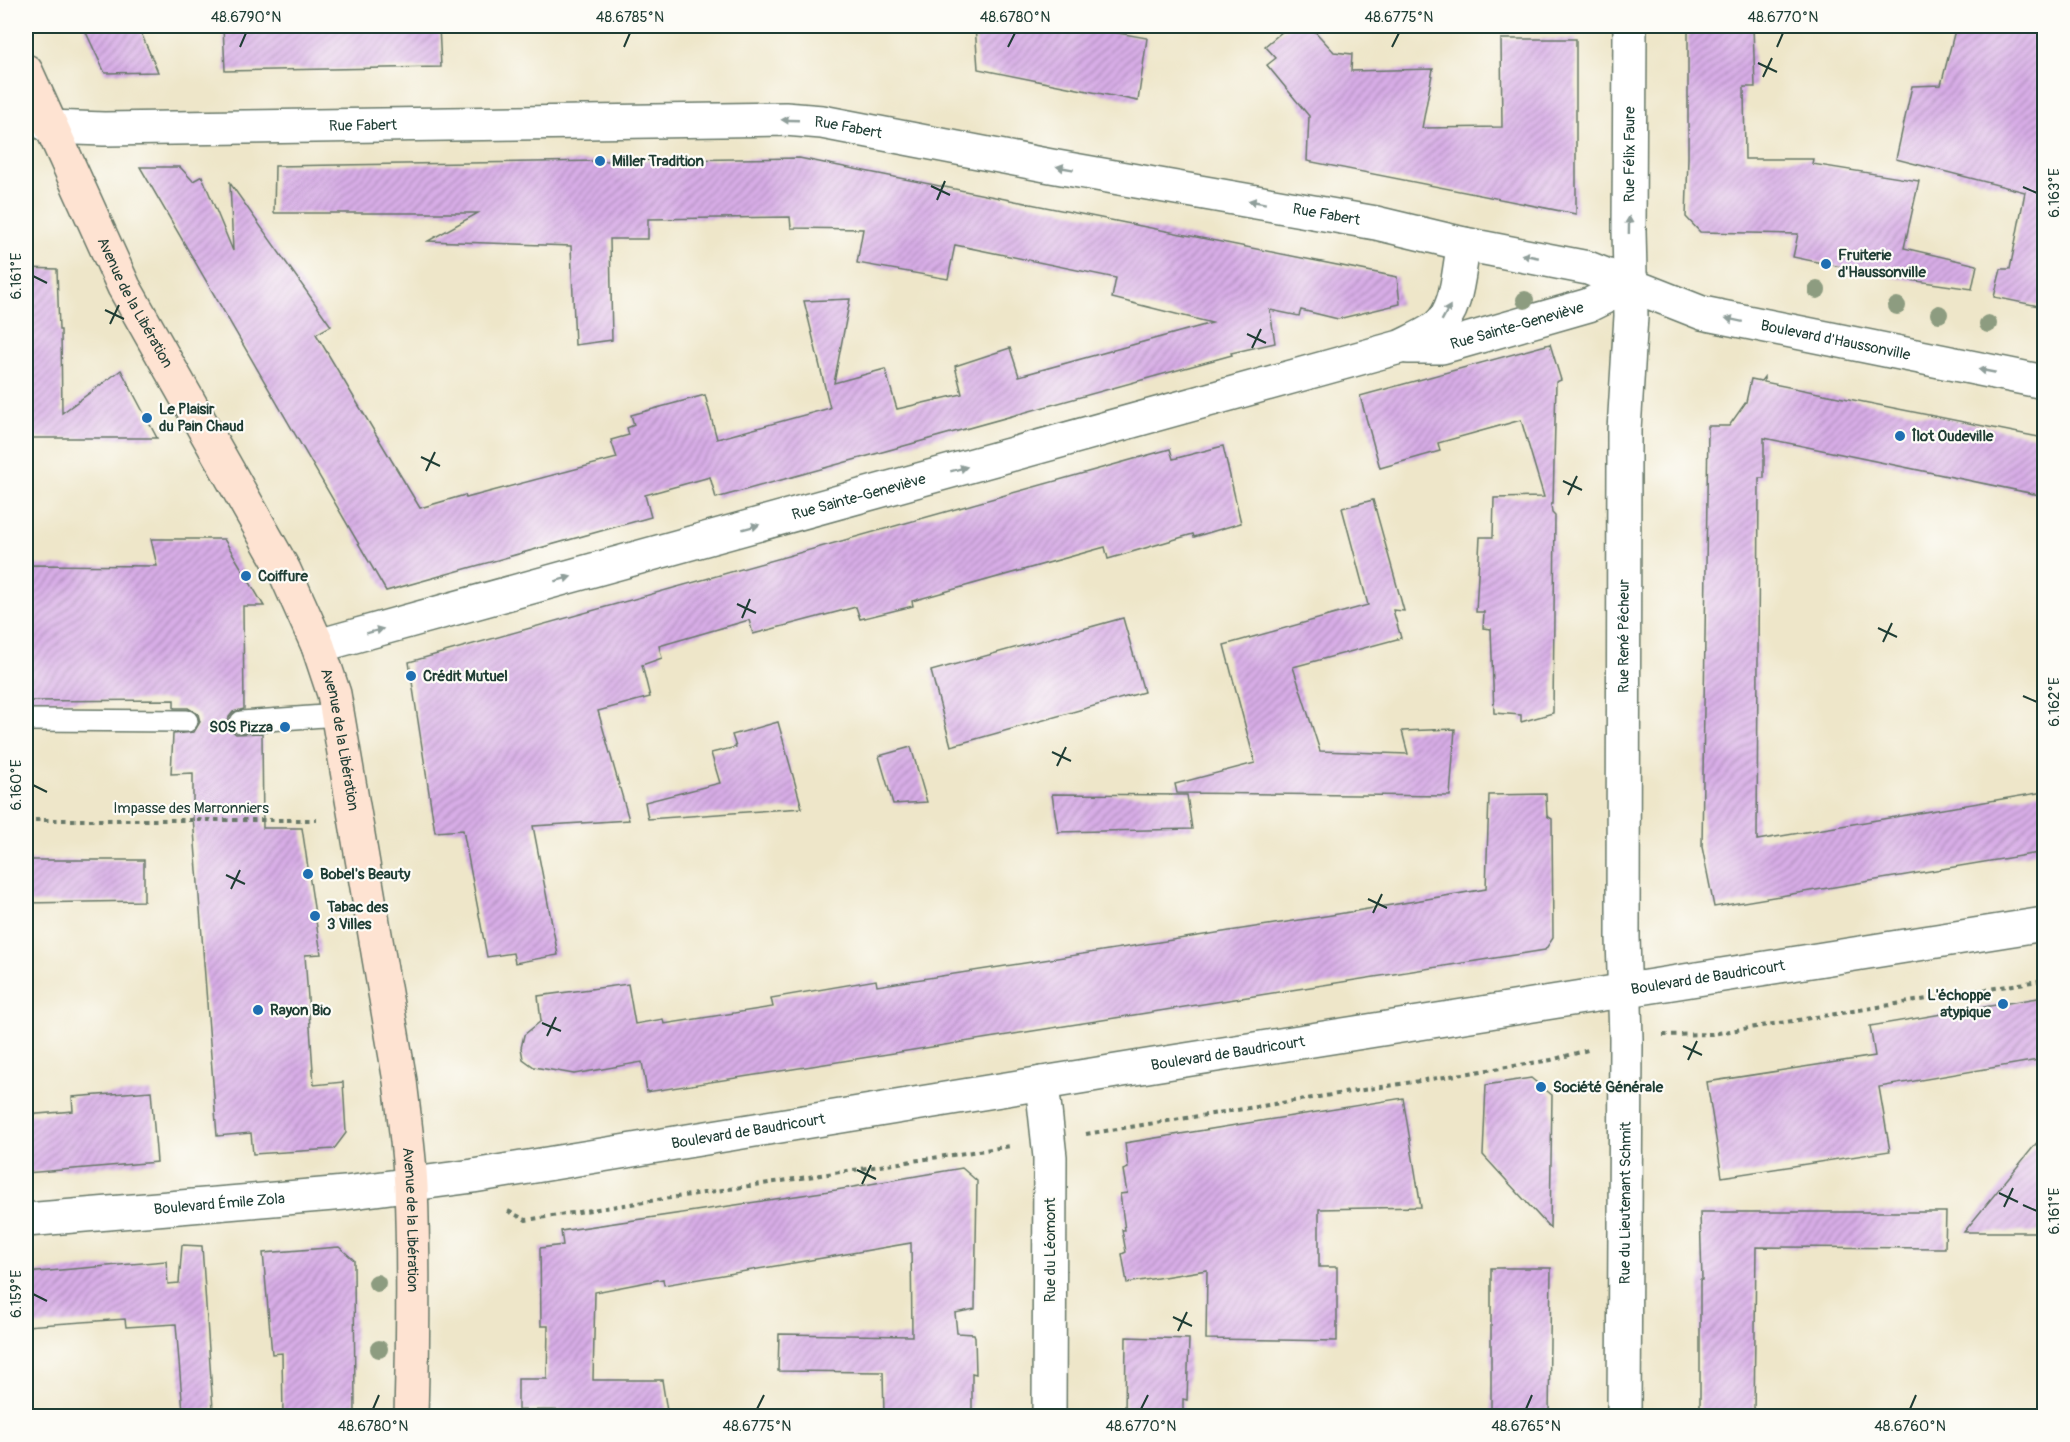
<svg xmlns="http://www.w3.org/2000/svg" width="2070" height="1442" viewBox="0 0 2070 1442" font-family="Pangolin,sans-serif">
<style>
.building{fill:url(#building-hatch)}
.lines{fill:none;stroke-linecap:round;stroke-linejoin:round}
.service-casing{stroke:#677868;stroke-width:24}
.minor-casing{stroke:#677868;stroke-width:36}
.tertiary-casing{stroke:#677868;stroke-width:36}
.secondary-casing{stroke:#677868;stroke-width:36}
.path{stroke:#677868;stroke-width:4;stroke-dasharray:4.5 4.5;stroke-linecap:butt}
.service{stroke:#fff;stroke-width:21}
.minor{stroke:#fff;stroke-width:33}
.tertiary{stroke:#fff;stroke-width:33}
.secondary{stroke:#fee3d2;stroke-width:33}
.tree{fill:#8d9c80}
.oneway{fill:#8f9e9a}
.ticks{fill:none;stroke:#1f3d34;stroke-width:2}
.poi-dot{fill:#1f6fb2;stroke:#fdfcf7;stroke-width:2}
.labels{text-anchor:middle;stroke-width:4.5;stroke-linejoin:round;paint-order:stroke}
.street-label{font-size:15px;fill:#1f3d34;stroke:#fdfcf7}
.poi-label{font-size:15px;font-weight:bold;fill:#1f3d34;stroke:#fdfcf7;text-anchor:start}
.neatline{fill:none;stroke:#1f3d34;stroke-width:2}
.ticks-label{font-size:15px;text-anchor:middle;fill:#1f3d34}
</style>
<defs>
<pattern id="building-hatch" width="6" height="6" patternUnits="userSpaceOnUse" patternTransform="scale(1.5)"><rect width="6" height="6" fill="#d8ade7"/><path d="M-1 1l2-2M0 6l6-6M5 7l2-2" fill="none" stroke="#af8ebc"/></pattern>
</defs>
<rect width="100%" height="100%" fill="#fdfcf7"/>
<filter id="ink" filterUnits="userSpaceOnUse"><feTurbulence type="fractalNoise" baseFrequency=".0167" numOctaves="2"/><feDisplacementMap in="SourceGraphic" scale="12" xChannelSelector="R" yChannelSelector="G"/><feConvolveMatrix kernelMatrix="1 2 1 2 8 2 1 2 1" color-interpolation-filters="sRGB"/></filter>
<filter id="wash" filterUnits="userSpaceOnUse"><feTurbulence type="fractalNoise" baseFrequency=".008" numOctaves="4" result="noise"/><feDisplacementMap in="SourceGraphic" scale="24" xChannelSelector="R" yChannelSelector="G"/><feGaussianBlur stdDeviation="1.35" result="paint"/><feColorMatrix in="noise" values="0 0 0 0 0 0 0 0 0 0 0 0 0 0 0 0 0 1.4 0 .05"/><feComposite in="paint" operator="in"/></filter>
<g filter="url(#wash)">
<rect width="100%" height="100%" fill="#eee6c9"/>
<g id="blocks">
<!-- building -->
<g class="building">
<polygon points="83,26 138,26 158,72 105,73"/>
<polygon points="223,26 439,26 441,67 225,71"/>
<polygon points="975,26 1078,26 1147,38 1138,101 978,69"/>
<polygon points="1289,26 1310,26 1334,52 1352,54 1351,71 1433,69 1422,128 1502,127 1501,39 1576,39 1576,214 1307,161 1309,116 1267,65 1276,58 1265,46"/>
<polygon points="1688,26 1753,26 1755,87 1744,87 1745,159 1813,159 1812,164 1919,181 1904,248 1977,265 1972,289 1889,277 1793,257 1798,234 1700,232 1686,217 1688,158"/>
<polygon points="1956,26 2044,26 2044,307 1994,297 2001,269 2010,269 2025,192 1896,159 1912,86 1941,85"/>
<polygon points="799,158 1397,277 1400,304 1338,319 1301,310 1299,316 1270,310 1275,343 1231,353 1232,355 716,498 710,477 645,495 651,517 386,591 140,167 180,167 193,181 202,176 233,251 230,183 331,326 316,334 420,508 465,495 466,498 617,458 611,440 629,435 627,428 634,425 631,415 705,395 717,439 830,408 804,301 850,299 834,383 885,369 897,409 962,394 955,366 1010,348 1019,376 1212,323 1112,298 1116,278 955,245 948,279 857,263 863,229 791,228 790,217 648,219 648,239 610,239 612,340 575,345 571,246 428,241 478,213 274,213 275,166"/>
<polygon points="26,268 57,269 59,330 61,330 62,413 121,370 157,438 26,438"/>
<polygon points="1550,344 1561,380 1556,382 1553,504 1551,504 1552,513 1555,516 1553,713 1521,722 1521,715 1494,713 1491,629 1483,628 1484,612 1476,612 1480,537 1493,537 1494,498 1544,497 1521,420 1438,443 1440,451 1380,468 1360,396"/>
<polygon points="1764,377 1764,382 2044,438 2044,496 1764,438 1764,478 1759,478 1757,840 2044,792 2044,852 1714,907 1702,847 1708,426 1729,426 1746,402 1751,379 1761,381"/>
<polygon points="1223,446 1241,523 1194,537 1193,534 1108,559 1105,547 912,601 913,606 860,619 856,607 753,634 749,620 659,646 662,658 642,665 650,697 598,711 629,820 533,826 558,955 515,963 513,953 487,957 463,830 435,832 409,662 1170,449 1173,459"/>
<polygon points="1373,500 1404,611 1393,610 1401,638 1293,667 1320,751 1408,754 1402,731 1455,729 1450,796 1177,793 1175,784 1255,763 1224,645 1368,605 1342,508"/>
<polygon points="151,539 224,539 264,606 243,606 244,709 233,712 229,717 228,723 231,730 236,734 262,733 263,828 302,828 321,954 305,955 314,1085 343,1082 346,1133 334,1149 253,1154 251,1133 217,1136 193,817 193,773 171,774 173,734 194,732 200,722 198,714 188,708 174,708 174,700 26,701 26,565 157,566"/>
<polygon points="1123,618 1144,692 951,746 931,671"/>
<polygon points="778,722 802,808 648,819 645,802 720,783 711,753 736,747 732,735"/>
<polygon points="911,747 927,802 893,804 879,756"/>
<polygon points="1052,794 1187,795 1192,829 1058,832"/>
<polygon points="1546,794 1547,816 1552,819 1553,938 1545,950 647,1092 642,1062 574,1074 534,1067 523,1059 521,1048 524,1035 541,1021 538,996 628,984 635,1024 663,1019 664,1024 773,1007 771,998 876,980 877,986 1332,915 1486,889 1489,795"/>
<polygon points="26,860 144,860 144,901 26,903"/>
<polygon points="2044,997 2044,1059 1879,1087 1890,1151 1722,1177 1707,1082 1875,1056 1870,1026"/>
<polygon points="1531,1078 1552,1095 1550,1228 1483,1155 1486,1085"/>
<polygon points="151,1091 157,1162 26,1173 26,1115 73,1111 72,1097"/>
<polygon points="1403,1098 1421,1207 1319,1209 1319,1267 1337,1267 1337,1341 1206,1339 1207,1270 1127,1283 1122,1254 1126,1252 1122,1230 1125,1230 1120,1194 1127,1193 1123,1170 1128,1168 1125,1143"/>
<polygon points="2044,1134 2044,1232 1964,1232"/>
<polygon points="962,1168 977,1181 975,1309 955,1313 957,1333 974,1334 975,1337 976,1374 972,1373 972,1416 884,1416 883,1372 778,1371 779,1334 912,1336 911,1243 664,1285 663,1279 595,1292 593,1380 662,1380 667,1411 518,1410 518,1379 547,1379 548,1326 541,1326 540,1248 563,1245 561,1231 836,1190"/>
<polygon points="1700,1212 1946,1212 1945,1248 1756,1247 1754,1416 1700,1416 1700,1280 1702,1280"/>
<polygon points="182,1245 202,1246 213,1409 183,1412 176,1324 126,1327 125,1319 26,1326 26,1273 166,1261 168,1284 179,1283"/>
<polygon points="339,1247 354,1260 355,1416 283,1416 282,1353 272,1354 263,1253"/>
<polygon points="1491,1268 1551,1268 1549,1416 1491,1416"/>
<polygon points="1126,1337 1189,1339 1187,1400 1183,1399 1183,1416 1125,1416"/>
</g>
</g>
</g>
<g filter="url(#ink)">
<use href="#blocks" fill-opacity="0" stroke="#677868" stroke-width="1.5"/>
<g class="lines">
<defs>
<g id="service">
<polyline points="26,720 187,721"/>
<polyline points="241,722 338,715"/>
</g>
<g id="minor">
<path id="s1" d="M1408 347H1442L1589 305 1631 284"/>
<path id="s2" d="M318 646 1400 347C1412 341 1427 335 1437 327 1459 309 1458 269 1464 244"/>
<polyline points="1042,1083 1050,1157 1049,1416"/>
<path id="s3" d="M1624 1416 1626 1039 1623 937 1624 430 1631 316 1629 231 1630 26"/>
</g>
<g id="tertiary">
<path id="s4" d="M49 127 104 129 785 119 822 122 1051 166 1376 223 1464 244 1588 268 1702 313 2044 382"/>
<path id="s5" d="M26 1220 345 1193 473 1176 1141 1067 2044 924"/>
</g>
<g id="secondary">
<path id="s6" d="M26 71 124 287 284 570 318 646 334 694 400 1081C404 1116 409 1151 411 1186 414 1263 413 1340 411 1416"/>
</g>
</defs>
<!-- service casing -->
<use href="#service" class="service-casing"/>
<!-- minor casing -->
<use href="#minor" class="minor-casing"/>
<!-- tertiary casing -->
<use href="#tertiary" class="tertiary-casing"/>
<!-- secondary casing -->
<use href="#secondary" class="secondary-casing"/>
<!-- path -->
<g class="path">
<polyline points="26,820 317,820"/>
<polyline points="1663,1035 1712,1034 2044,980"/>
<polyline points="1086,1134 1551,1060 1588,1050"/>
<polyline points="508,1211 526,1220 1011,1146"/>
</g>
<!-- service -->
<use href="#service" class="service"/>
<!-- minor -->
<use href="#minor" class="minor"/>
<!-- tertiary -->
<use href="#tertiary" class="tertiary"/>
<!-- secondary -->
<use href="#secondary" class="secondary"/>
</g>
<!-- trees -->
<g class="tree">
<circle cx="1817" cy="290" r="9"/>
<circle cx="1525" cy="300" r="9"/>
<circle cx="1897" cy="306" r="9"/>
<circle cx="1939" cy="314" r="9"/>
<circle cx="1988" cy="324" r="9"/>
<circle cx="377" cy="1283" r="9"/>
<circle cx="379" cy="1349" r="9"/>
</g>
<!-- one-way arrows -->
<defs><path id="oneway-solid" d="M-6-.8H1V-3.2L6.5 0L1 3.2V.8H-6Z" transform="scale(1.5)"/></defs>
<g class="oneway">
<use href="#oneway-solid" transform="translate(790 120) rotate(-178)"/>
<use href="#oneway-solid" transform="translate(1065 168) rotate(-170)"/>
<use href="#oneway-solid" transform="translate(1257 202) rotate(-170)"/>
<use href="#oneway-solid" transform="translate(1629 225) rotate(-89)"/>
<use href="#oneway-solid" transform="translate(1530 256) rotate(-169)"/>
<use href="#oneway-solid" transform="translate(1446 313) rotate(-61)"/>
<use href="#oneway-solid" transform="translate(1734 320) rotate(-168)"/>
<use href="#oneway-solid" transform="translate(1987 371) rotate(-169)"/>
<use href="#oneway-solid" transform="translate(959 469) rotate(-15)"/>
<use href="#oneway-solid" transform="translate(751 527) rotate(-15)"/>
<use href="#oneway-solid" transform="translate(563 579) rotate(-15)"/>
<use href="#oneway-solid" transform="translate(375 631) rotate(-15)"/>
</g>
</g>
<!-- ticks -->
<path class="ticks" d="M240 47 246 33M624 47 630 33M1008 47 1015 33M1392 47 1399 33M1777 47 1783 33M1758 63 1777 72M1763 77 1772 58M931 186 950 195M2023 187 2037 193M937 200 945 181M33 276 47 283M105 310 124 319M110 324 119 305M1247 334 1266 343M1252 348 1261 329M421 457 440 466M426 471 435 452M1563 481 1582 490M1568 495 1577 476M737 604 756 613M742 618 750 599M1878 628 1897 637M1883 642 1892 623M2023 696 2037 702M1052 752 1071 761M1057 766 1066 747M33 785 47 792M226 875 245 884M231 889 240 870M1368 899 1387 908M1373 913 1382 894M542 1023 561 1031M547 1036 556 1017M1683 1046 1702 1055M1688 1060 1697 1041M857 1170 876 1179M862 1184 871 1165M1999 1193 2018 1202M2023 1205 2037 1211M2004 1207 2013 1188M33 1294 47 1301M1173 1317 1192 1326M1178 1331 1187 1312M373 1409 379 1395M757 1409 764 1395M1141 1409 1148 1395M1526 1409 1532 1395M1910 1409 1916 1395"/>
<!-- markers -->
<g class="poi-dot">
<circle cx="600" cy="161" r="6"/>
<circle cx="1826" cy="264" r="6"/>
<circle cx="147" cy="418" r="6"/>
<circle cx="1900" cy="436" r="6"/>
<circle cx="246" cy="576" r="6"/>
<circle cx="411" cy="676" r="6"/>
<circle cx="285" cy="727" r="6"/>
<circle cx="308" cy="874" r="6"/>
<circle cx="315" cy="916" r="6"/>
<circle cx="2003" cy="1004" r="6"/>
<circle cx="258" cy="1010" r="6"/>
<circle cx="1541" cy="1087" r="6"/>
</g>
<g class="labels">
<!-- street labels -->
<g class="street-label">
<text dy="5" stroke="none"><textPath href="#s4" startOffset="314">Rue Fabert</textPath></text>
<text dy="5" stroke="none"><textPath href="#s4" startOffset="800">Rue Fabert</textPath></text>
<text dy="5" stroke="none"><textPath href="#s3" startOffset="1262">Rue Félix Faure</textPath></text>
<text dy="5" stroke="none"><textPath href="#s4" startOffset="1286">Rue Fabert</textPath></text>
<text dy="5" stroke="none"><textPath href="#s6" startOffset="256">Avenue de la Libération</textPath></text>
<text dy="5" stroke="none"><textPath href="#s1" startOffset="112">Rue Sainte-Geneviève</textPath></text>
<text dy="5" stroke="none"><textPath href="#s4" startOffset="1812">Boulevard d'Haussonville</textPath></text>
<text dy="5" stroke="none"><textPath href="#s2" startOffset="561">Rue Sainte-Geneviève</textPath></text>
<text dy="5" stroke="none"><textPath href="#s3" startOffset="780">Rue René Pêcheur</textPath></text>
<text dy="5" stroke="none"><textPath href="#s6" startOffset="742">Avenue de la Libération</textPath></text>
<text x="191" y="813">Impasse des Marronniers</text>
<text dy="5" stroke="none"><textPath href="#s5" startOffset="1700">Boulevard de Baudricourt</textPath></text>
<text dy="5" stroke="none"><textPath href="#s5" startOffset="1214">Boulevard de Baudricourt</textPath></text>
<text dy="5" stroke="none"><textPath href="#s5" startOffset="728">Boulevard de Baudricourt</textPath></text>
<text dy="5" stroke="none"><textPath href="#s5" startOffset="194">Boulevard Émile Zola</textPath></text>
<text dy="5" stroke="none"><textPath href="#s3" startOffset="213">Rue du Lieutenant Schmit</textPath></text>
<text dy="5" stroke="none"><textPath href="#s6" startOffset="1228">Avenue de la Libération</textPath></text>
<text transform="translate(1050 1250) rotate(-90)" y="5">Rue du Léomont</text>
</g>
<!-- poi labels -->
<g class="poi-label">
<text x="612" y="166">Miller Tradition</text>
<text x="1838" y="260">Fruiterie<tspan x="1838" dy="17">d'Haussonville</tspan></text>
<text x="159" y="414">Le Plaisir<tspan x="159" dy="17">du Pain Chaud</tspan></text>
<text x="1912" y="441">Îlot Oudeville</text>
<text x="258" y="581">Coiffure</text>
<text x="423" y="681">Crédit Mutuel</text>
<text x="273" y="732" text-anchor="end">SOS Pizza</text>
<text x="320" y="879">Bobel's Beauty</text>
<text x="327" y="912">Tabac des<tspan x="327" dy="17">3 Villes</tspan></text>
<text x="1991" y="1000" text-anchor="end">L'échoppe<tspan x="1991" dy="17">atypique</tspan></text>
<text x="270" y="1015">Rayon Bio</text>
<text x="1553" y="1092">Société Générale</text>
</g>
</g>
<!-- margin -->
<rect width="2070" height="1442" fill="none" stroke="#fdfcf7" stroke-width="66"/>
<rect x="33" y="33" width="2004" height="1376" class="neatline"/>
<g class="ticks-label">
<text x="246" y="22">48.6790°N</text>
<text x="630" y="22">48.6785°N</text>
<text x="1015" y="22">48.6780°N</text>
<text x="1399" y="22">48.6775°N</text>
<text x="1783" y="22">48.6770°N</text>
<text transform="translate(2054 193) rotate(-90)" y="5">6.163°E</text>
<text transform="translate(16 276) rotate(-90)" y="5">6.161°E</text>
<text transform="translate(2054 702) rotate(-90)" y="5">6.162°E</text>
<text transform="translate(16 785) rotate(-90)" y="5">6.160°E</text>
<text transform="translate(2054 1211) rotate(-90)" y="5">6.161°E</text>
<text transform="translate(16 1294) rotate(-90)" y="5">6.159°E</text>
<text x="373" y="1431">48.6780°N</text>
<text x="757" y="1431">48.6775°N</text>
<text x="1141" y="1431">48.6770°N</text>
<text x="1526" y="1431">48.6765°N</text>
<text x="1910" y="1431">48.6760°N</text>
</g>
</svg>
